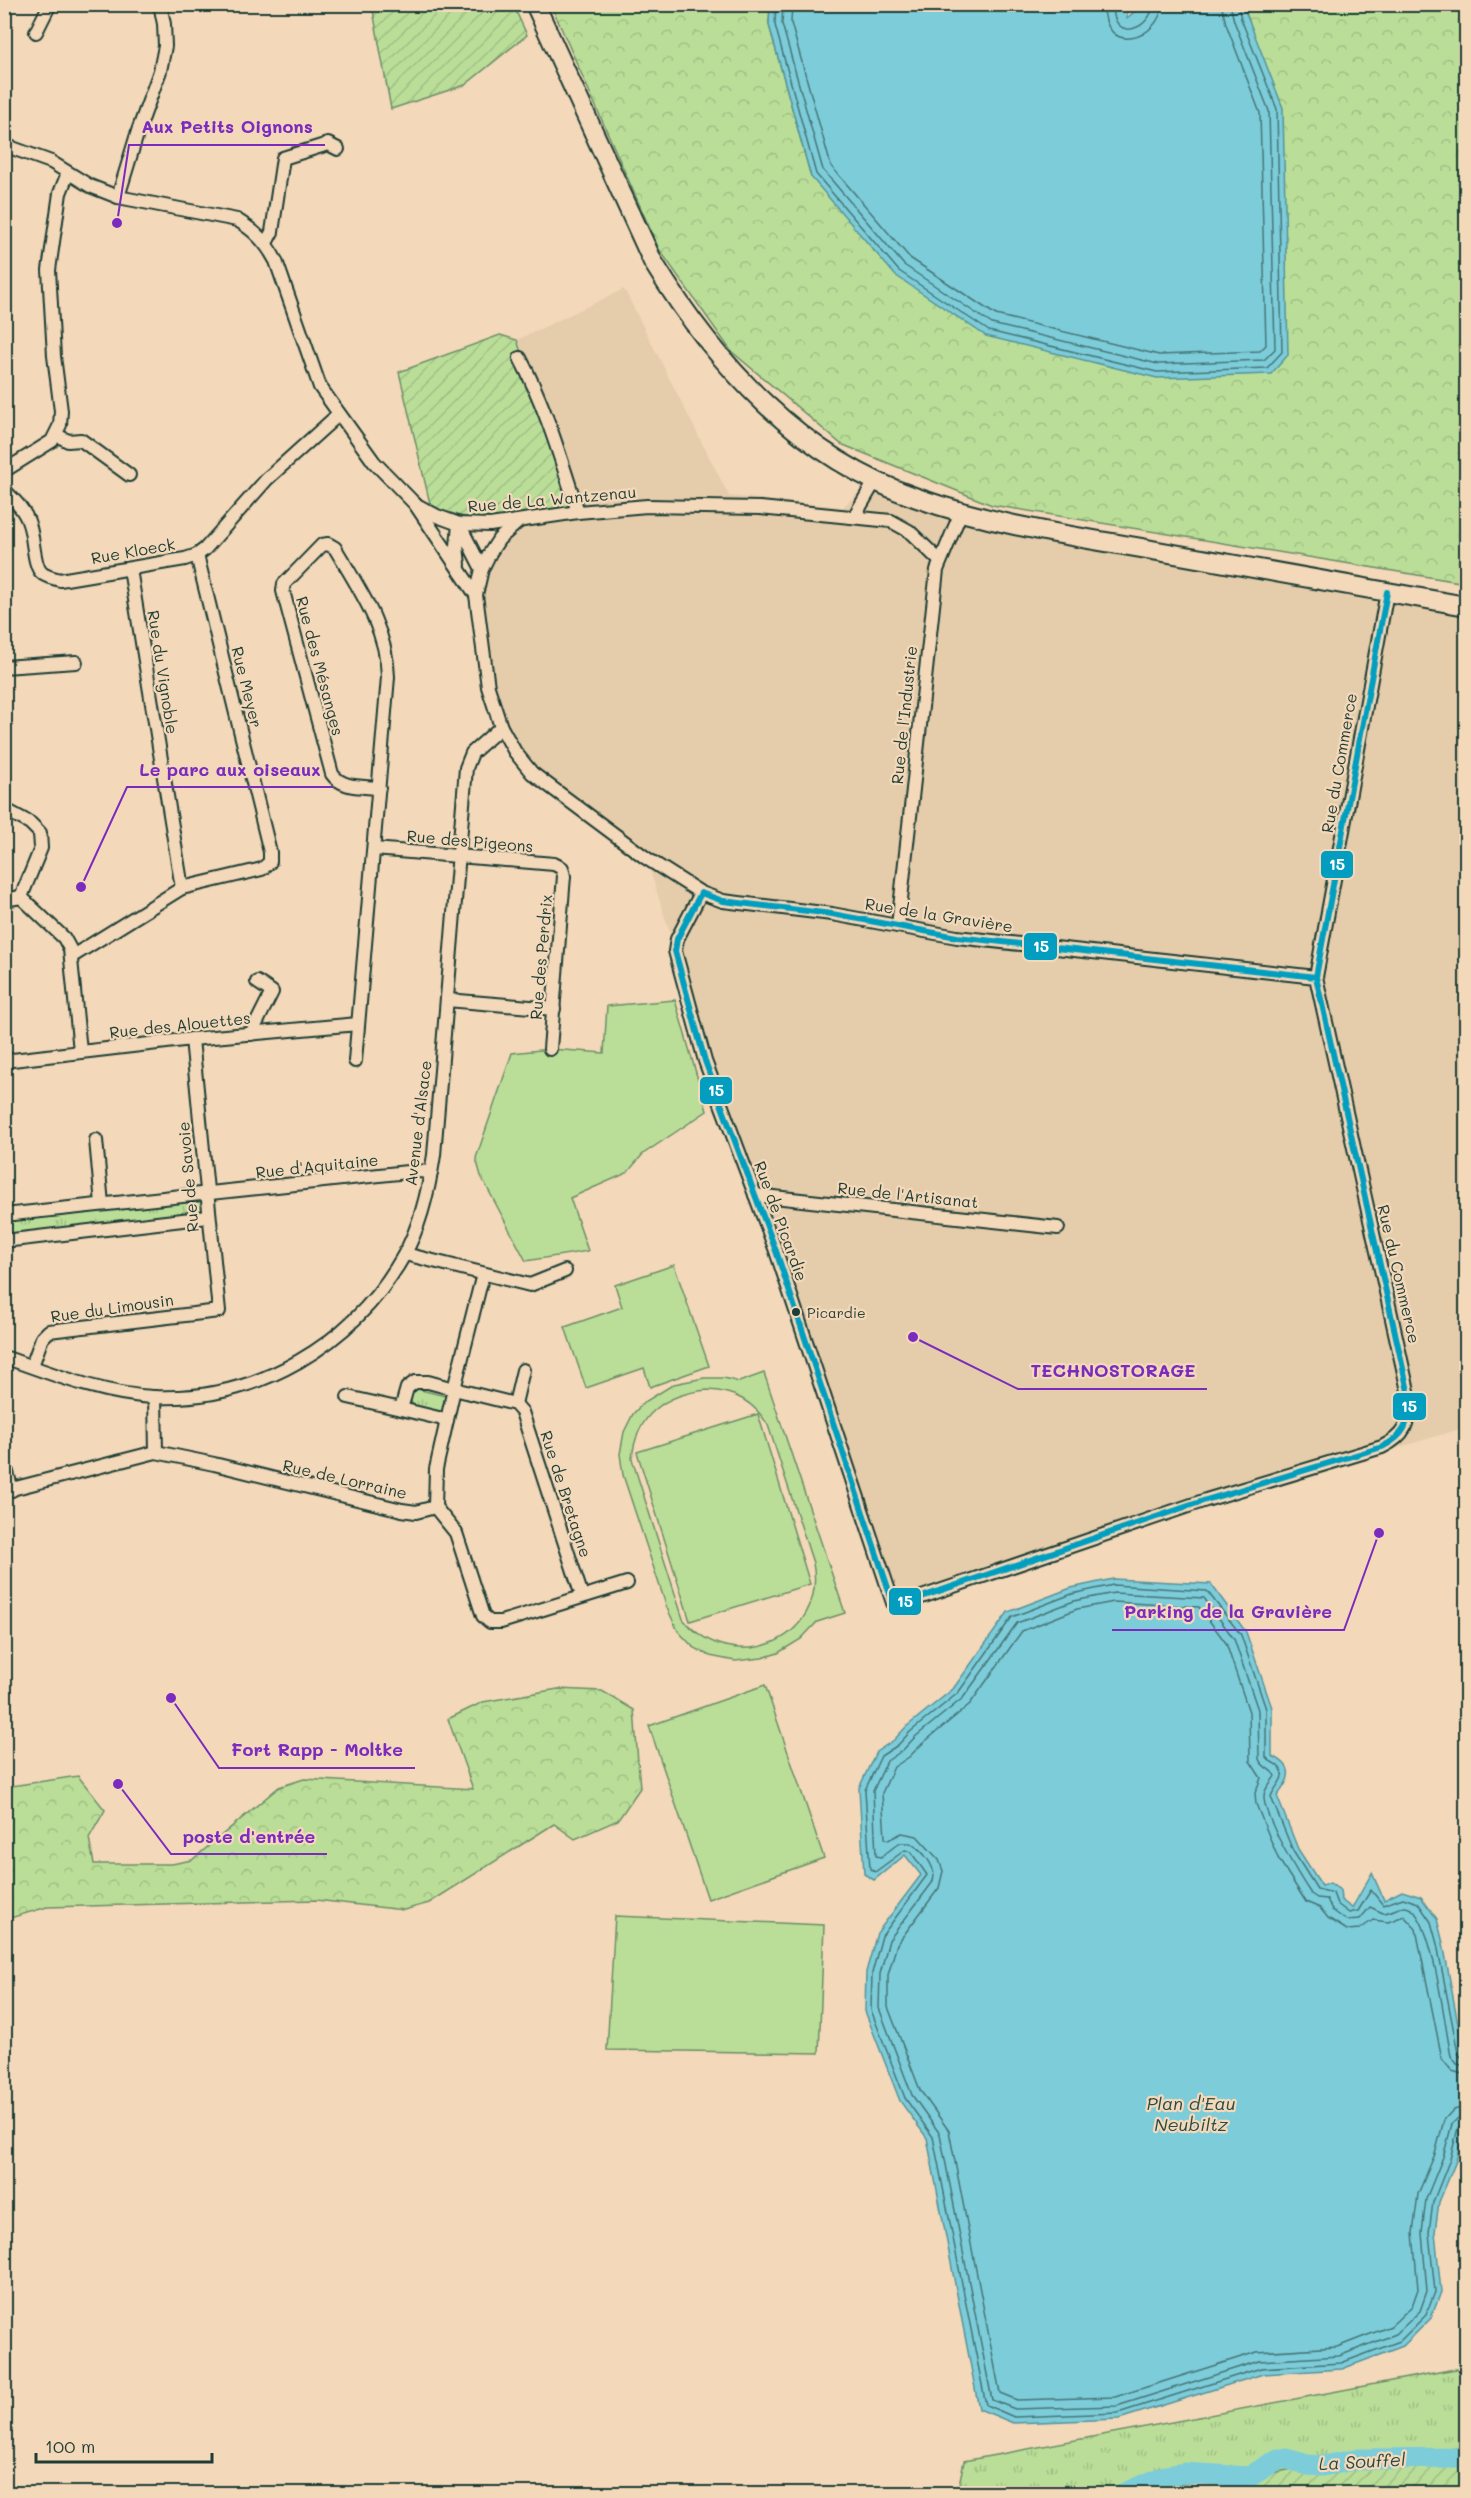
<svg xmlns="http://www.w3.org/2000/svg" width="1471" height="2498" viewBox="0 0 1471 2498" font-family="Mali,sans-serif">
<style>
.built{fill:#e5ccaa}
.grass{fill:url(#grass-tufts);stroke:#6c8e66;stroke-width:1.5}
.forest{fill:url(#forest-crowns);stroke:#6c8e66;stroke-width:1.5}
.park{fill:#bade98;stroke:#6c8e66;stroke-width:1.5;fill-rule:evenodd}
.garden{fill:url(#garden-furrows);stroke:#6c8e66;stroke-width:1.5}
.water{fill:#7dccda;stroke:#579398;stroke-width:1.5}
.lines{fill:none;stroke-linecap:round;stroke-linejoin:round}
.shore{stroke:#457676;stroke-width:1.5}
.river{stroke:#7dccda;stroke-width:21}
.minor-casing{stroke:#1f3d34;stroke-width:16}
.primary-casing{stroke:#1f3d34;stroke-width:22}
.minor{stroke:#f3d8ba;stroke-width:12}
.primary{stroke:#f3d8ba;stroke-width:18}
.bus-1-casing{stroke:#f3d8ba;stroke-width:10}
.bus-1{stroke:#039ebf;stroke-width:6}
.bus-dot{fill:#1f3d34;stroke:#f3d8ba;stroke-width:2}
.labels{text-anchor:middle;stroke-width:4.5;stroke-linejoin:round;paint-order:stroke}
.bus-label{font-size:14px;fill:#1f3d34;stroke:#f3d8ba;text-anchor:start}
.street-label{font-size:16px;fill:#1f3d34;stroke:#f3d8ba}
.water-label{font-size:18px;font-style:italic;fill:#284b45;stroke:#f3d8ba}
.leader{fill:none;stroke:#7b2cbf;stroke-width:2}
.callout-dot{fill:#7b2cbf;stroke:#f3d8ba;stroke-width:2}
.callout-label{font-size:18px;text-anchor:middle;font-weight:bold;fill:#7b2cbf;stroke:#f3d8ba;stroke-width:4.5;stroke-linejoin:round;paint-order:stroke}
.line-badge{stroke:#f3d8ba;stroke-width:2}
.badge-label{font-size:16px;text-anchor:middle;font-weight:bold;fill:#fff}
</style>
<defs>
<pattern id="grass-tufts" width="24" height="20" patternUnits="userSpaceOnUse" patternTransform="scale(1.5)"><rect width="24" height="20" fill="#bade98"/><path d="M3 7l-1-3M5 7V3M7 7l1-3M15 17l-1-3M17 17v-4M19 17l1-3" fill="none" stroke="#9fbf84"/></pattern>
<pattern id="forest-crowns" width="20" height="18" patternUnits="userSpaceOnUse" patternTransform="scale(1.5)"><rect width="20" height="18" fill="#bade98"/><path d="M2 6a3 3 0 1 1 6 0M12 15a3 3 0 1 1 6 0" fill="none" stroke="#9fbf84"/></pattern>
<pattern id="garden-furrows" width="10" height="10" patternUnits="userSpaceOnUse" patternTransform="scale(1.5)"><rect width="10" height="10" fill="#bade98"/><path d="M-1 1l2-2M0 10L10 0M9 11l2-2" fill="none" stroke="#9fbf84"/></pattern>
</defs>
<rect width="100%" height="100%" fill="#f3d8ba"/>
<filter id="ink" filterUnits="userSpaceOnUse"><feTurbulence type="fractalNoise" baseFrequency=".0167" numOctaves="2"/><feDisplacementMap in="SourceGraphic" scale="12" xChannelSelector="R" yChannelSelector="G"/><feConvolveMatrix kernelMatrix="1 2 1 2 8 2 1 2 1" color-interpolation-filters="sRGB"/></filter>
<g filter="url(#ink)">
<!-- built -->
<polygon class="built" points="624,289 729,496 843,507 871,481 913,500 1466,610 1466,1427 893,1603 748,1176 646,858 532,773 501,727 476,595 492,555 517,520 571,506 517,340"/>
<!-- grass -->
<g class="grass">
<polygon points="197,1199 202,1202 202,1212 12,1235 6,1228 10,1218"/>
<polygon points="417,1389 445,1396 444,1409 438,1413 414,1407 410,1399 413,1391"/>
<polygon points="1466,2367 1466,2448 1384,2452 1229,2481 1046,2493 957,2494 964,2461"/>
</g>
<!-- forest -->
<g class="forest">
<polygon points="551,5 770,5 769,25 811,177 1247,17 1243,5 1466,5 1466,583 992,505 841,444 731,351 659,249"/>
<polygon points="558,1689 602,1691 634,1710 640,1788 618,1820 575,1839 554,1824 429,1903 404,1910 316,1900 47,1907 7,1919 5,1917 5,1787 78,1776 105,1810 89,1838 94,1864 172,1864 192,1860 279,1787 304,1779 473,1789 448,1719 483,1702"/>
</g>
<!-- park -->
<g class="park">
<polygon points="675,1000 707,1111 643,1154 627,1173 570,1198 588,1251 526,1261 481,1176 476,1158 512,1053 550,1049 604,1053 607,1006"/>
<polygon points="674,1265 709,1366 650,1387 644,1368 586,1388 565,1327 622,1307 615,1285"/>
<path d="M764 1373 845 1613 817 1622 801 1639 778 1653 762 1658 735 1661 710 1656 694 1648 678 1631 667 1608 623 1475 620 1454 624 1432 633 1414 643 1403 674 1384 704 1378H724L739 1382ZM707 1390C735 1391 754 1402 768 1425L813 1563C828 1642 732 1678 683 1619L632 1459C636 1415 665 1394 707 1390Z"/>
<polygon points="758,1414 810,1584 690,1621 637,1452"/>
<polygon points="765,1685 824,1858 708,1899 649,1726"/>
<polygon points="615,1916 824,1925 819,2053 607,2050"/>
</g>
<!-- garden -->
<g class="garden">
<polygon points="372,5 513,5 527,35 465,85 391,109"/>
<polygon points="500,335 517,340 571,506 517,520 469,518 431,508 399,372"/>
<polygon points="1466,2448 1466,2493 1229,2493 1229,2481 1384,2452"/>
</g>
<!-- water -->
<g class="water">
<polygon points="770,4 1127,4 1127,18 1142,5 1243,5 1283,108 1288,355 1271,374 1157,378 986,336 895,275 811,177 769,25"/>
<path d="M1113 1579 1211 1584 1246 1632 1272 1708V1756C1296 1766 1290 1780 1277 1796L1298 1849 1322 1886 1330 1883 1340 1890 1341 1900 1352 1908 1372 1873 1384 1900 1402 1891 1421 1897 1437 1919 1443 1943 1466 2067V2119L1456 2161 1439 2202 1435 2232 1441 2292 1431 2318 1403 2346 1342 2369 1263 2374 1119 2419 1013 2423 979 2409 927 2138 900 2101 865 2011 866 1972 877 1933 921 1875 905 1855 874 1880 864 1874 859 1788 876 1752 894 1740 906 1727 953 1689 1008 1612 1071 1588Z"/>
</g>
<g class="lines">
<!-- shore -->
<g class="shore">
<polyline points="776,4 775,25 816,174 899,271 989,331 1157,372 1267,368 1282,352 1277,109 1241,19 1238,4"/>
<polyline points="783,4 782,24 823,170 904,265 992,324 1158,364 1264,360 1275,349 1269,111 1234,21 1230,4"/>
<polyline points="792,4 791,23 831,166 910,258 996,315 1159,355 1260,351 1266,345 1260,113 1226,24 1221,4"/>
<path d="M1104 4C1103 59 1161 39 1162 4"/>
<path d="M1113 4C1112 45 1152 29 1153 4"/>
<path d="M1466 2058 1461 2057 1458 2053 1437 1944 1431 1922 1418 1903 1403 1898 1383 1905 1371 1890 1358 1911 1349 1913 1337 1904 1333 1893 1317 1889 1293 1851 1271 1797C1273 1787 1290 1777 1278 1766 1274 1762 1270 1763 1266 1757V1709L1241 1635 1207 1591 1113 1585 1072 1594 1012 1617 958 1693 910 1732 898 1745 881 1756 865 1790 870 1869 875 1872 905 1850 911 1852 927 1875 882 1936 872 1973 871 2010 905 2098 933 2137 986 2405 1014 2417 1118 2413 1261 2368 1341 2363 1400 2341 1426 2315 1435 2292 1429 2233 1433 2202 1450 2159 1458 2128 1466 2124"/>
<path d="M1466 2066 1457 2064 1451 2056C1445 2029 1433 1917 1409 1908 1400 1904 1393 1913 1383 1913L1370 1907 1360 1919 1346 1920 1332 1910 1327 1899 1317 1898 1311 1894C1299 1876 1263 1816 1264 1796 1264 1788 1272 1782 1275 1776 1271 1768 1262 1768 1259 1759L1258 1710 1234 1639 1204 1598 1114 1593 1074 1601 1017 1623 963 1698 915 1737 903 1750 887 1761 873 1791 876 1856 881 1857 899 1843H910C923 1850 939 1869 932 1883L889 1940 880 1974 879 2008 912 2095 940 2134 992 2400 1015 2409 1117 2406 1259 2361 1339 2356 1396 2334 1420 2311 1427 2291 1422 2233 1426 2199 1443 2157 1452 2124 1458 2118 1466 2116"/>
<polyline points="1466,2075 1452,2071 1442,2059 1416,1929 1404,1916 1388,1922 1373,1920 1360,1929 1347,1930 1328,1918 1320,1908 1306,1902 1278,1858 1256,1804 1255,1793 1261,1778 1250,1761 1249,1712 1226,1643 1199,1607 1114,1602 1077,1609 1022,1631 970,1704 922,1744 909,1757 894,1767 882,1793 885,1838 888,1840 902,1833 917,1836 939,1860 943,1871 939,1888 897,1944 888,1975 888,2007 920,2090 949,2131 1000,2393 1017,2400 1115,2397 1257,2352 1337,2347 1391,2326 1412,2306 1418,2289 1413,2233 1418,2194 1435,2154 1444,2120 1453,2110 1466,2107"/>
</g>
<!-- river -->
<polyline class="river" points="1122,2494 1165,2476 1184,2473 1249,2477 1278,2459 1287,2459 1308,2465 1323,2466 1359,2459 1466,2458"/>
<defs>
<g id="minor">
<polyline points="36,32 50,4"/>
<path d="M4 145 51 162 90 186 118 197 237 220C255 231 266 242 276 261L320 387 374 462 415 504 437 516 459 524 490 525 578 512 647 506 760 508 891 521 909 531 939 560"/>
<polyline points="118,197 138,131 160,71 165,46 164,24 160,4"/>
<polyline points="266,243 272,232 283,158 328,144 338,149"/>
<path d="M520 358C546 407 561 460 578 512"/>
<polyline points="57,435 68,441 81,440 129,475"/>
<polyline points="4,471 52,441 60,425 61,411 54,356 49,270 60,193 68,173"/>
<path d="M4 490C14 500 25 510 29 524 34 537 33 566 42 573 46 577 54 578 60 580L185 559 197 555 205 549 267 479 339 414"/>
<polyline points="415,504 476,595"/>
<polyline points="854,517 875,481"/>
<polyline points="518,522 499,539 490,553 482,569 476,595 488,687 501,727 515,752 532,773 646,858 701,893"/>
<polyline points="459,565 457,546 459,524 482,569"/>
<polyline points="130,569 182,888"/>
<polyline points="4,667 76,662"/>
<polyline points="4,809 30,823 40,833 41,848 21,897 64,938 70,949 80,1051"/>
<polyline points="374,849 554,864 562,868 564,876 550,1049"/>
<polyline points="4,900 21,897"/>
<polyline points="898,926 937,570 961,512"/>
<polyline points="71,957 182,888 262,869 270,862 270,852 197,555"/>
<path d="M1316 977 957 937 832 914 723 901 701 893 677 939 675 951 705 1061 776 1251 893 1603 910 1601 1206 1500 1382 1447C1406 1435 1408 1424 1410 1400L1316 977 1387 592"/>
<polyline points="447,1000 554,1009"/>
<polyline points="251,1034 272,992 257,982"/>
<polyline points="4,1061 192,1039 358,1024"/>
<path d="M355 1061 388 677C387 628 359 589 335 548L328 544 322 545 284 584 283 591 332 774C342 789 363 786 379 788"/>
<polyline points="96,1140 102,1204"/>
<polyline points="755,1195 1058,1228"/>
<polyline points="4,1215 417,1171 431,1172"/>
<polyline points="4,1241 208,1217"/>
<polyline points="405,1254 530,1285 565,1271"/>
<polyline points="483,1274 454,1389 515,1404 522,1412 582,1596"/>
<path d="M4 1357C53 1374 101 1394 153 1397 257 1402 354 1344 404 1255 421 1225 429 1188 434 1155L466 768 472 753 501 727"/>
<polyline points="32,1366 42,1338 49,1331 219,1311 192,1039"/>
<polygon points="415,1382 428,1382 454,1389 447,1420 401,1409 407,1388"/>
<polyline points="155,1397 156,1452"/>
<polyline points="348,1397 401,1409"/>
<polyline points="515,1404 523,1370"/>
<polyline points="4,1462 12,1490"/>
<polyline points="4,1491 156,1452 214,1464 402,1510 416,1512 435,1507 456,1533 483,1616 490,1622 501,1622 627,1583"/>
<polyline points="435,1507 436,1469 447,1420"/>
</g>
<path id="primary" d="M535 4 653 262C715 364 802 459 917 498 993 525 1073 536 1152 550 1257 569 1362 587 1466 606"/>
</defs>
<!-- minor casing -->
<use href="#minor" class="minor-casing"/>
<!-- primary casing -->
<use href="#primary" class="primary-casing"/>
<!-- minor -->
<use href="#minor" class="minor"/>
<!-- primary -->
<use href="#primary" class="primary"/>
<defs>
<path id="bus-1" d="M1316 977 957 937 832 914 723 901 701 893 677 939 675 951 705 1061 776 1251 893 1603 910 1601 1206 1500 1382 1447C1406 1435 1408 1424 1410 1400L1316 977 1387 592"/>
</defs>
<!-- bus-1 casing -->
<use href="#bus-1" class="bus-1-casing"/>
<!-- bus-1 -->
<use href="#bus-1" class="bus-1"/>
</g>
</g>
<!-- markers -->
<circle class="bus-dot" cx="796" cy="1312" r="5"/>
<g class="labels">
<!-- bus labels -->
<g class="bus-label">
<text x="807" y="1318">Picardie</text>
</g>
<!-- street labels -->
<g class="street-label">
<text transform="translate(552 499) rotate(-5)" y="6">Rue de La Wantzenau</text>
<text transform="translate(133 551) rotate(-10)" y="6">Rue Kloeck</text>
<text transform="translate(320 666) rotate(75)" y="6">Rue des Mésanges</text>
<text transform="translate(163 672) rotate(81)" y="6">Rue du Vignoble</text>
<text transform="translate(247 687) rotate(76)" y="6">Rue Meyer</text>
<text transform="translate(904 715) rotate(-84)" y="6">Rue de l'Industrie</text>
<text transform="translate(1339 763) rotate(-80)" y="6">Rue du Commerce</text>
<text transform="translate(470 841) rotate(5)" y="6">Rue des Pigeons</text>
<text transform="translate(939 915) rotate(9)" y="6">Rue de la Gravière</text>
<text transform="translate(541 957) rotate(-85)" y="6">Rue des Perdrix</text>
<text transform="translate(180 1025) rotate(-6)" y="6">Rue des Alouettes</text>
<text transform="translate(418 1123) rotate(-83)" y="6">Avenue d'Alsace</text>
<text transform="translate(317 1166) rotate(-6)" y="6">Rue d'Aquitaine</text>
<text transform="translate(188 1177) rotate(-95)" y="6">Rue de Savoie</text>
<text transform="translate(908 1195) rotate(6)" y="6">Rue de l'Artisanat</text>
<text transform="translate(781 1221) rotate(70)" y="6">Rue de Picardie</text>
<text transform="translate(1399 1274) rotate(77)" y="6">Rue du Commerce</text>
<text transform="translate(112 1308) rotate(-8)" y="6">Rue du Limousin</text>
<text transform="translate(345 1479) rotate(13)" y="6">Rue de Lorraine</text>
<text transform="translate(566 1494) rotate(72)" y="6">Rue de Bretagne</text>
</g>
<!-- water labels -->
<g class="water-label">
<text x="1191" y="2110">Plan d'Eau<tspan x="1191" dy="21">Neubiltz</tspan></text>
<text transform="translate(1362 2462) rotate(-3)" y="6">La Souffel</text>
</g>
</g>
<!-- callouts -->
<path class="leader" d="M117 223L129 145H325M81 887L127 787H333M913 1337L1018 1389H1207M1379 1533L1344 1630H1112M171 1698L219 1768H415M118 1784L171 1854H327"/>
<g class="callout-dot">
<circle cx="117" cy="223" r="6"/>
<circle cx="81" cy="887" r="6"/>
<circle cx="913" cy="1337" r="6"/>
<circle cx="1379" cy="1533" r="6"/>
<circle cx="171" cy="1698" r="6"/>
<circle cx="118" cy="1784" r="6"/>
</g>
<g class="callout-label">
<text x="227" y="133">Aux Petits Oignons</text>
<text x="230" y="776">Le parc aux oiseaux</text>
<text x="1113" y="1377">TECHNOSTORAGE</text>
<text x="1228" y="1618">Parking de la Gravière</text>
<text x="317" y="1756">Fort Rapp - Moltke</text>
<text x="249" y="1843">poste d'entrée</text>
</g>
<g class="line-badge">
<rect x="1320" y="850" width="34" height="29" rx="6" fill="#039ebf"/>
<rect x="1023" y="932" width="35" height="29" rx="6" fill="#039ebf"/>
<rect x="699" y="1076" width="34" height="29" rx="6" fill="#039ebf"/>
<rect x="1392" y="1392" width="35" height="29" rx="6" fill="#039ebf"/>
<rect x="888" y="1587" width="34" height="29" rx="6" fill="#039ebf"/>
</g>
<g class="badge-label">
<text x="1337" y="870">15</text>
<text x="1041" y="952">15</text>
<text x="716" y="1096">15</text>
<text x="1409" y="1412">15</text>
<text x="905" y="1607">15</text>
</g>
<!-- margin -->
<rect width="1471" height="2498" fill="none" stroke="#f3d8ba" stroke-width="24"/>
<rect x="12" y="12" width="1447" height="2474" fill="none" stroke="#1f3d34" stroke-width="2" filter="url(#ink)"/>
<!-- scale -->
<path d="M36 2453v9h176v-9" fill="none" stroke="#1f3d34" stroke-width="3"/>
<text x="45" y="2453" font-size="18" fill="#1f3d34" stroke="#f3d8ba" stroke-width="4.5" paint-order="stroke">100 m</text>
</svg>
